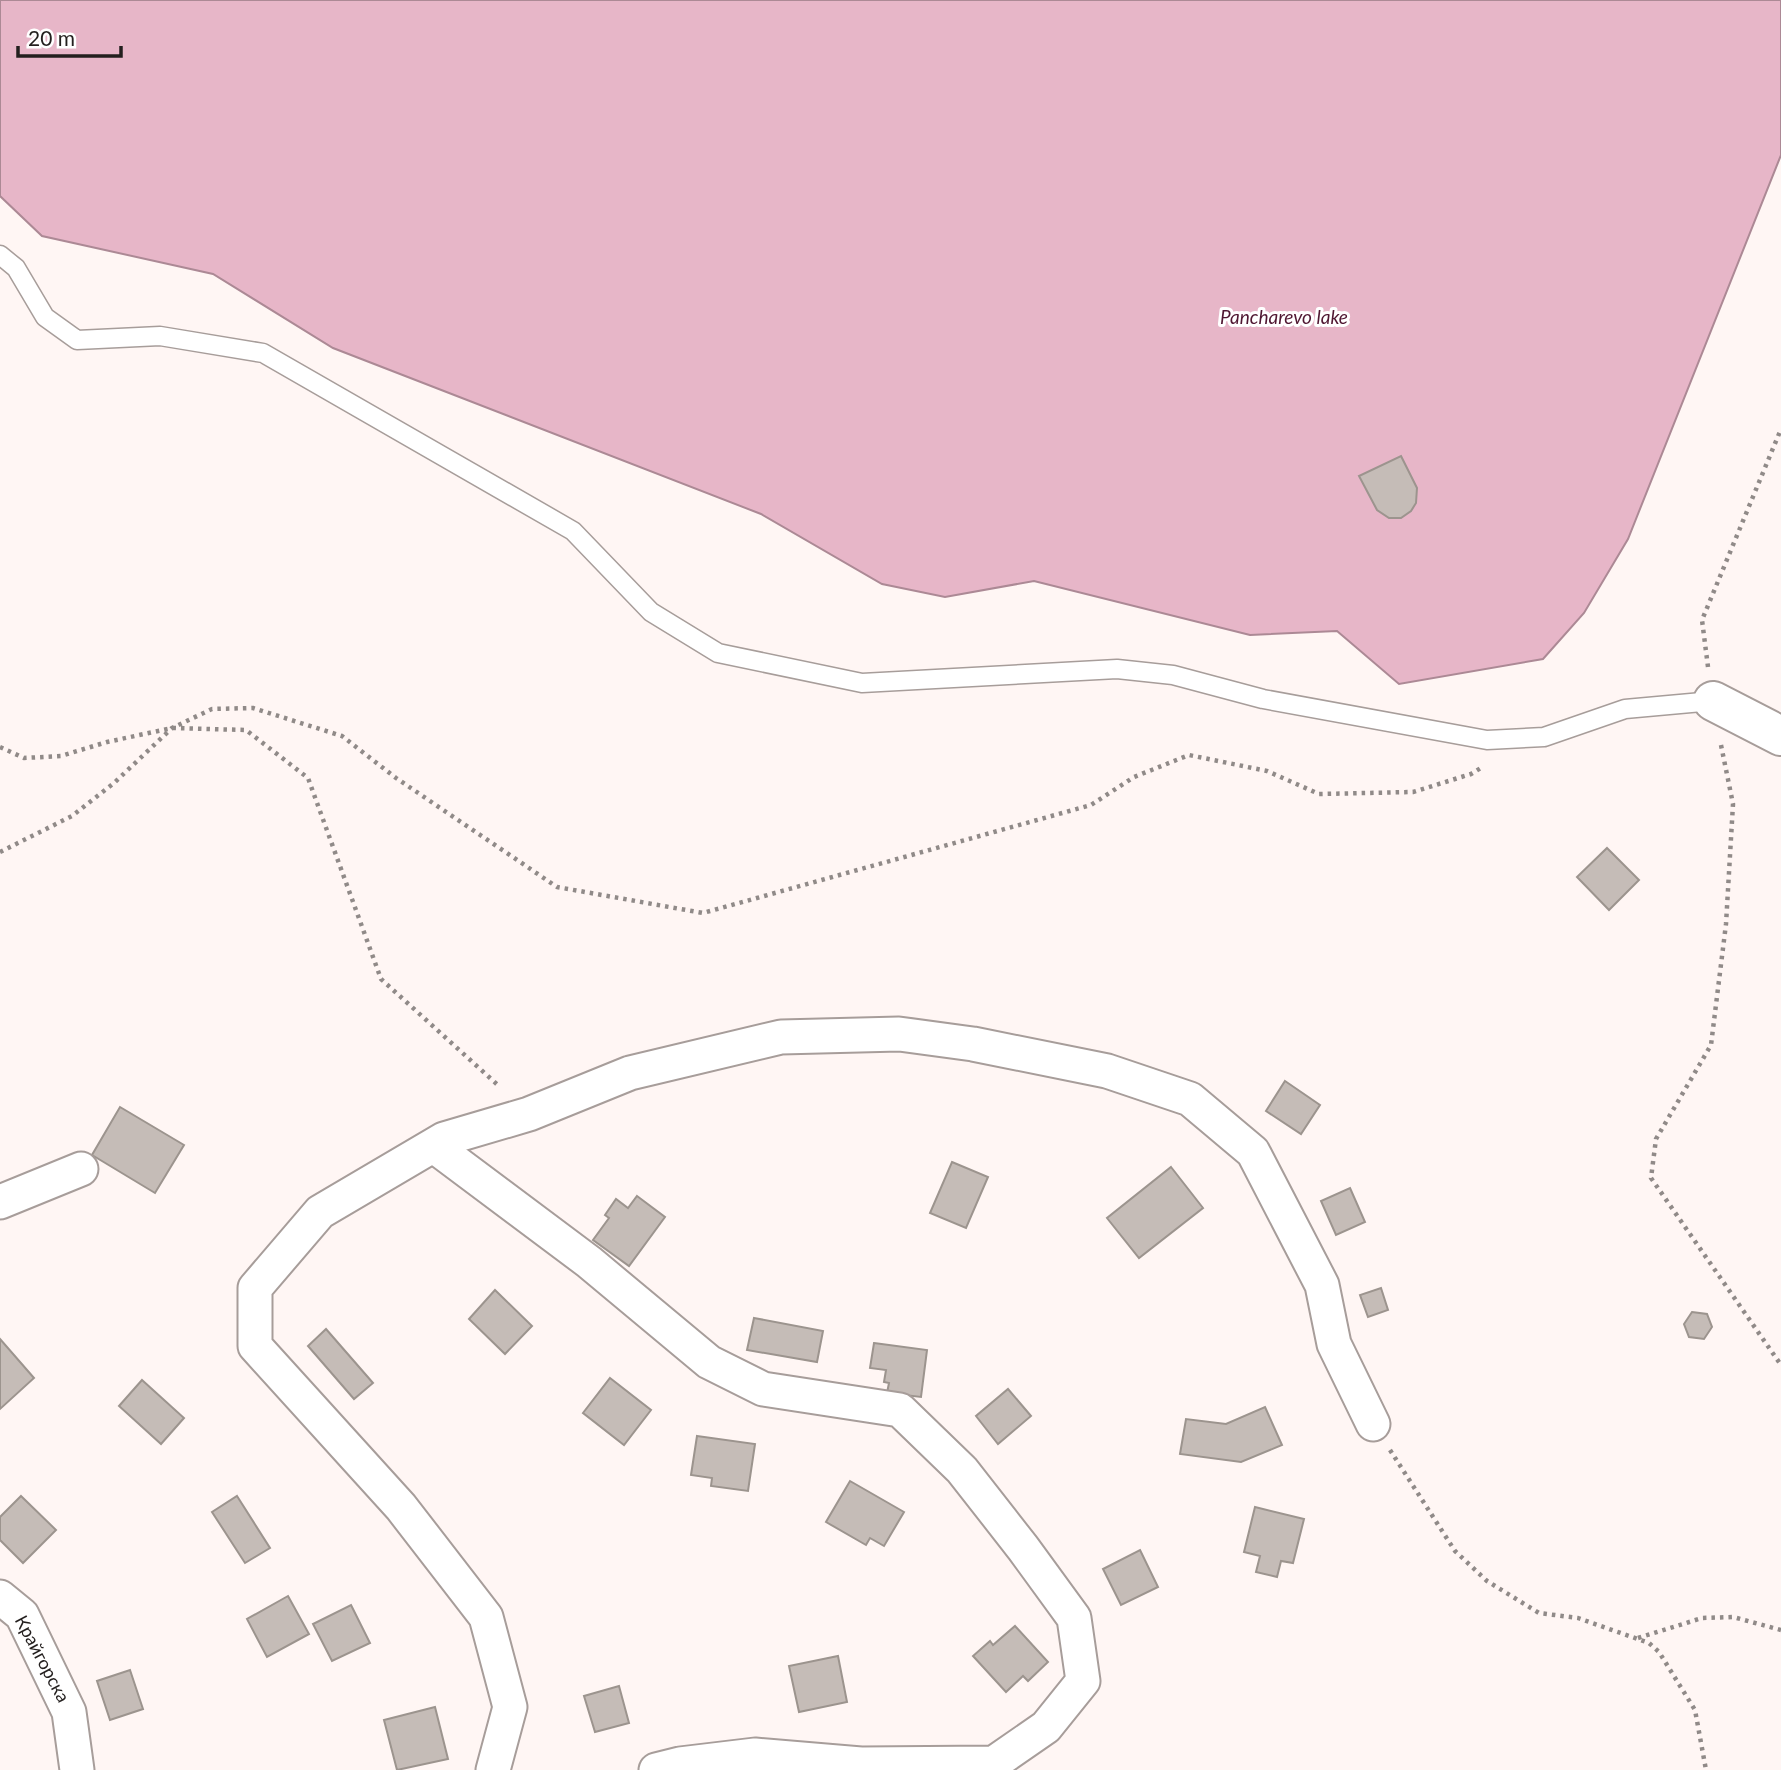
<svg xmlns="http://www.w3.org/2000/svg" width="1781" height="1770" viewBox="0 0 1781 1770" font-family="Lato,sans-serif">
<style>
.water{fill:#e7b6c8;stroke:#ac8995;stroke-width:2}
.building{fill:#c5bcb7;stroke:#9c948e;stroke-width:2}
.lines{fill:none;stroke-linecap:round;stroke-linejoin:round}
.service-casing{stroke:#a79d9a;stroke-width:21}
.minor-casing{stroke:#a79d9a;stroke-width:37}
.tertiary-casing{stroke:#a79d9a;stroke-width:42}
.path{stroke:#908a88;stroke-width:4.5;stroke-dasharray:3.5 5;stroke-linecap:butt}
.service{stroke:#fff;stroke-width:18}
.minor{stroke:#fff;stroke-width:33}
.tertiary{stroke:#fff;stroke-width:38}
.labels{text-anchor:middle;stroke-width:6;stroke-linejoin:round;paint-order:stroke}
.street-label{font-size:18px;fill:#231f1e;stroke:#fff}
.water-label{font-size:19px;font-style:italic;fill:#501732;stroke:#fff}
</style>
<rect width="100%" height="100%" fill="#fff6f4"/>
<!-- water -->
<polygon class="water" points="0,0 1781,0 1781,155 1628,539 1584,613 1543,659 1399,684 1337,631 1250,635 1034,581 945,597 882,584 761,514 333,348 213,274 42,236 0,196"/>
<!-- building -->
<g class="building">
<polygon points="1401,456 1417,488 1416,503 1411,511 1401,518 1389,518 1377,510 1359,476"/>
<polygon points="1607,848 1639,880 1609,910 1577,877"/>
<polygon points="1285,1081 1320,1105 1301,1134 1266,1111"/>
<polygon points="120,1107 184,1145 155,1193 92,1155"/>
<polygon points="952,1162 988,1177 966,1228 930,1213"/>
<polygon points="1171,1167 1203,1208 1139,1258 1107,1218"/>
<polygon points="1350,1188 1365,1222 1336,1235 1321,1201"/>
<polygon points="637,1196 665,1217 629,1266 593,1240 609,1218 605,1215 616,1199 628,1208"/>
<polygon points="1381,1288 1388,1310 1368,1317 1360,1295"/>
<polygon points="495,1290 532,1326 505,1354 469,1319"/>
<polygon points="1692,1312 1707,1314 1712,1327 1704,1339 1689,1337 1684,1324"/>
<polygon points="754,1318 823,1331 817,1362 747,1350"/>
<polygon points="326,1329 373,1383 354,1399 308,1346"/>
<polygon points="0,1339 34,1378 0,1409"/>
<polygon points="874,1343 927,1350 921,1397 887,1393 889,1383 884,1382 886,1370 870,1368"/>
<polygon points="610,1378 651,1410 624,1445 583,1413"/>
<polygon points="142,1380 184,1418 161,1444 119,1406"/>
<polygon points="1008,1389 1031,1416 998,1444 976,1416"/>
<polygon points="1265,1407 1282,1445 1241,1462 1180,1454 1186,1419 1226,1424"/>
<polygon points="697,1436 755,1444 748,1491 711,1486 712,1478 691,1475"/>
<polygon points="850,1481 904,1512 884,1546 870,1538 866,1545 826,1522"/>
<polygon points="21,1496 56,1530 23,1563 0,1540 0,1517"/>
<polygon points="237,1496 270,1548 245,1563 212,1512"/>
<polygon points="1255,1507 1304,1519 1293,1563 1281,1561 1277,1577 1256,1572 1260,1556 1244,1552"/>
<polygon points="1140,1550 1158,1587 1121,1605 1103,1569"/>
<polygon points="288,1596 309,1634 267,1657 247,1619"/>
<polygon points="351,1605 370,1643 332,1661 313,1624"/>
<polygon points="1015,1626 1048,1662 1028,1681 1023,1676 1006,1692 973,1656 990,1641 993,1645"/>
<polygon points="838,1656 847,1702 799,1712 789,1666"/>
<polygon points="130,1670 143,1709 110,1720 97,1681"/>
<polygon points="619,1686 629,1723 595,1732 584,1696"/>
<polygon points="435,1707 448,1759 397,1770 384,1720"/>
</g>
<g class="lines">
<defs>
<polyline id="service" points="0,255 16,268 45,317 77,340 160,336 263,353 573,531 651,612 718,653 862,683 1117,669 1173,675 1263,699 1487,740 1544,737 1625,709 1713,701"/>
<g id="minor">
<polyline points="434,1146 589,1262 709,1362 763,1389 900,1410 962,1470 1023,1548 1074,1618 1083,1681 1046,1727 994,1763 861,1764 755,1755 680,1764 656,1770"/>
<polyline points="0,1202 81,1169"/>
<polyline points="0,1597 22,1615 69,1712 77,1770"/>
<polyline points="493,1770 510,1707 486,1617 401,1507 255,1346 255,1288 320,1212 444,1139 529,1114 630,1073 781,1037 899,1034 973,1044 1107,1071 1190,1099 1253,1152 1322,1285 1334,1344 1373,1424"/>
</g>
<polyline id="tertiary" points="1713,701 1781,736"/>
</defs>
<!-- service casing -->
<use href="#service" class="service-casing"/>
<!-- minor casing -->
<use href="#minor" class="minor-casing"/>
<!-- tertiary casing -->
<use href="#tertiary" class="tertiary-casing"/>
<!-- path -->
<g class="path">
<polyline points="1708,667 1702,620 1781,429"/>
<polyline points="1721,745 1733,804 1726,924 1711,1045 1656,1139 1651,1178 1781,1365"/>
<polyline points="0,747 24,758 61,756 107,742 172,728 246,730 308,778 381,979 500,1087"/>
<polyline points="0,852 72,816 114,783 172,728 212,709 253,708 342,736 396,778 557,887 703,913 1091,805 1134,777 1189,755 1267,771 1319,794 1413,792 1471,774 1484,766"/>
<polyline points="1390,1450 1455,1551 1487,1581 1539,1613 1578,1618 1649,1643 1659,1652 1695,1710 1706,1770"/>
<polyline points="1638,1638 1702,1618 1733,1617 1781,1630"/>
</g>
<!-- service -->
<use href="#service" class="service"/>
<!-- minor -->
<use href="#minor" class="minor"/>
<!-- tertiary -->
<use href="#tertiary" class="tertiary"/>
</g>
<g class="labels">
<!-- street labels -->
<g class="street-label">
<text transform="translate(42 1659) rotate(62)" y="6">Крайгорска</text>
</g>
<!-- water labels -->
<g class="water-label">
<text x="1284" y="324">Pancharevo lake</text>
</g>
</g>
<!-- scale -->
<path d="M18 46v10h103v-10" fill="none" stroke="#231f1e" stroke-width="3.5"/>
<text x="28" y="46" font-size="21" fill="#231f1e" stroke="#ffffff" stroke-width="5" paint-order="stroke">20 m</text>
</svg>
